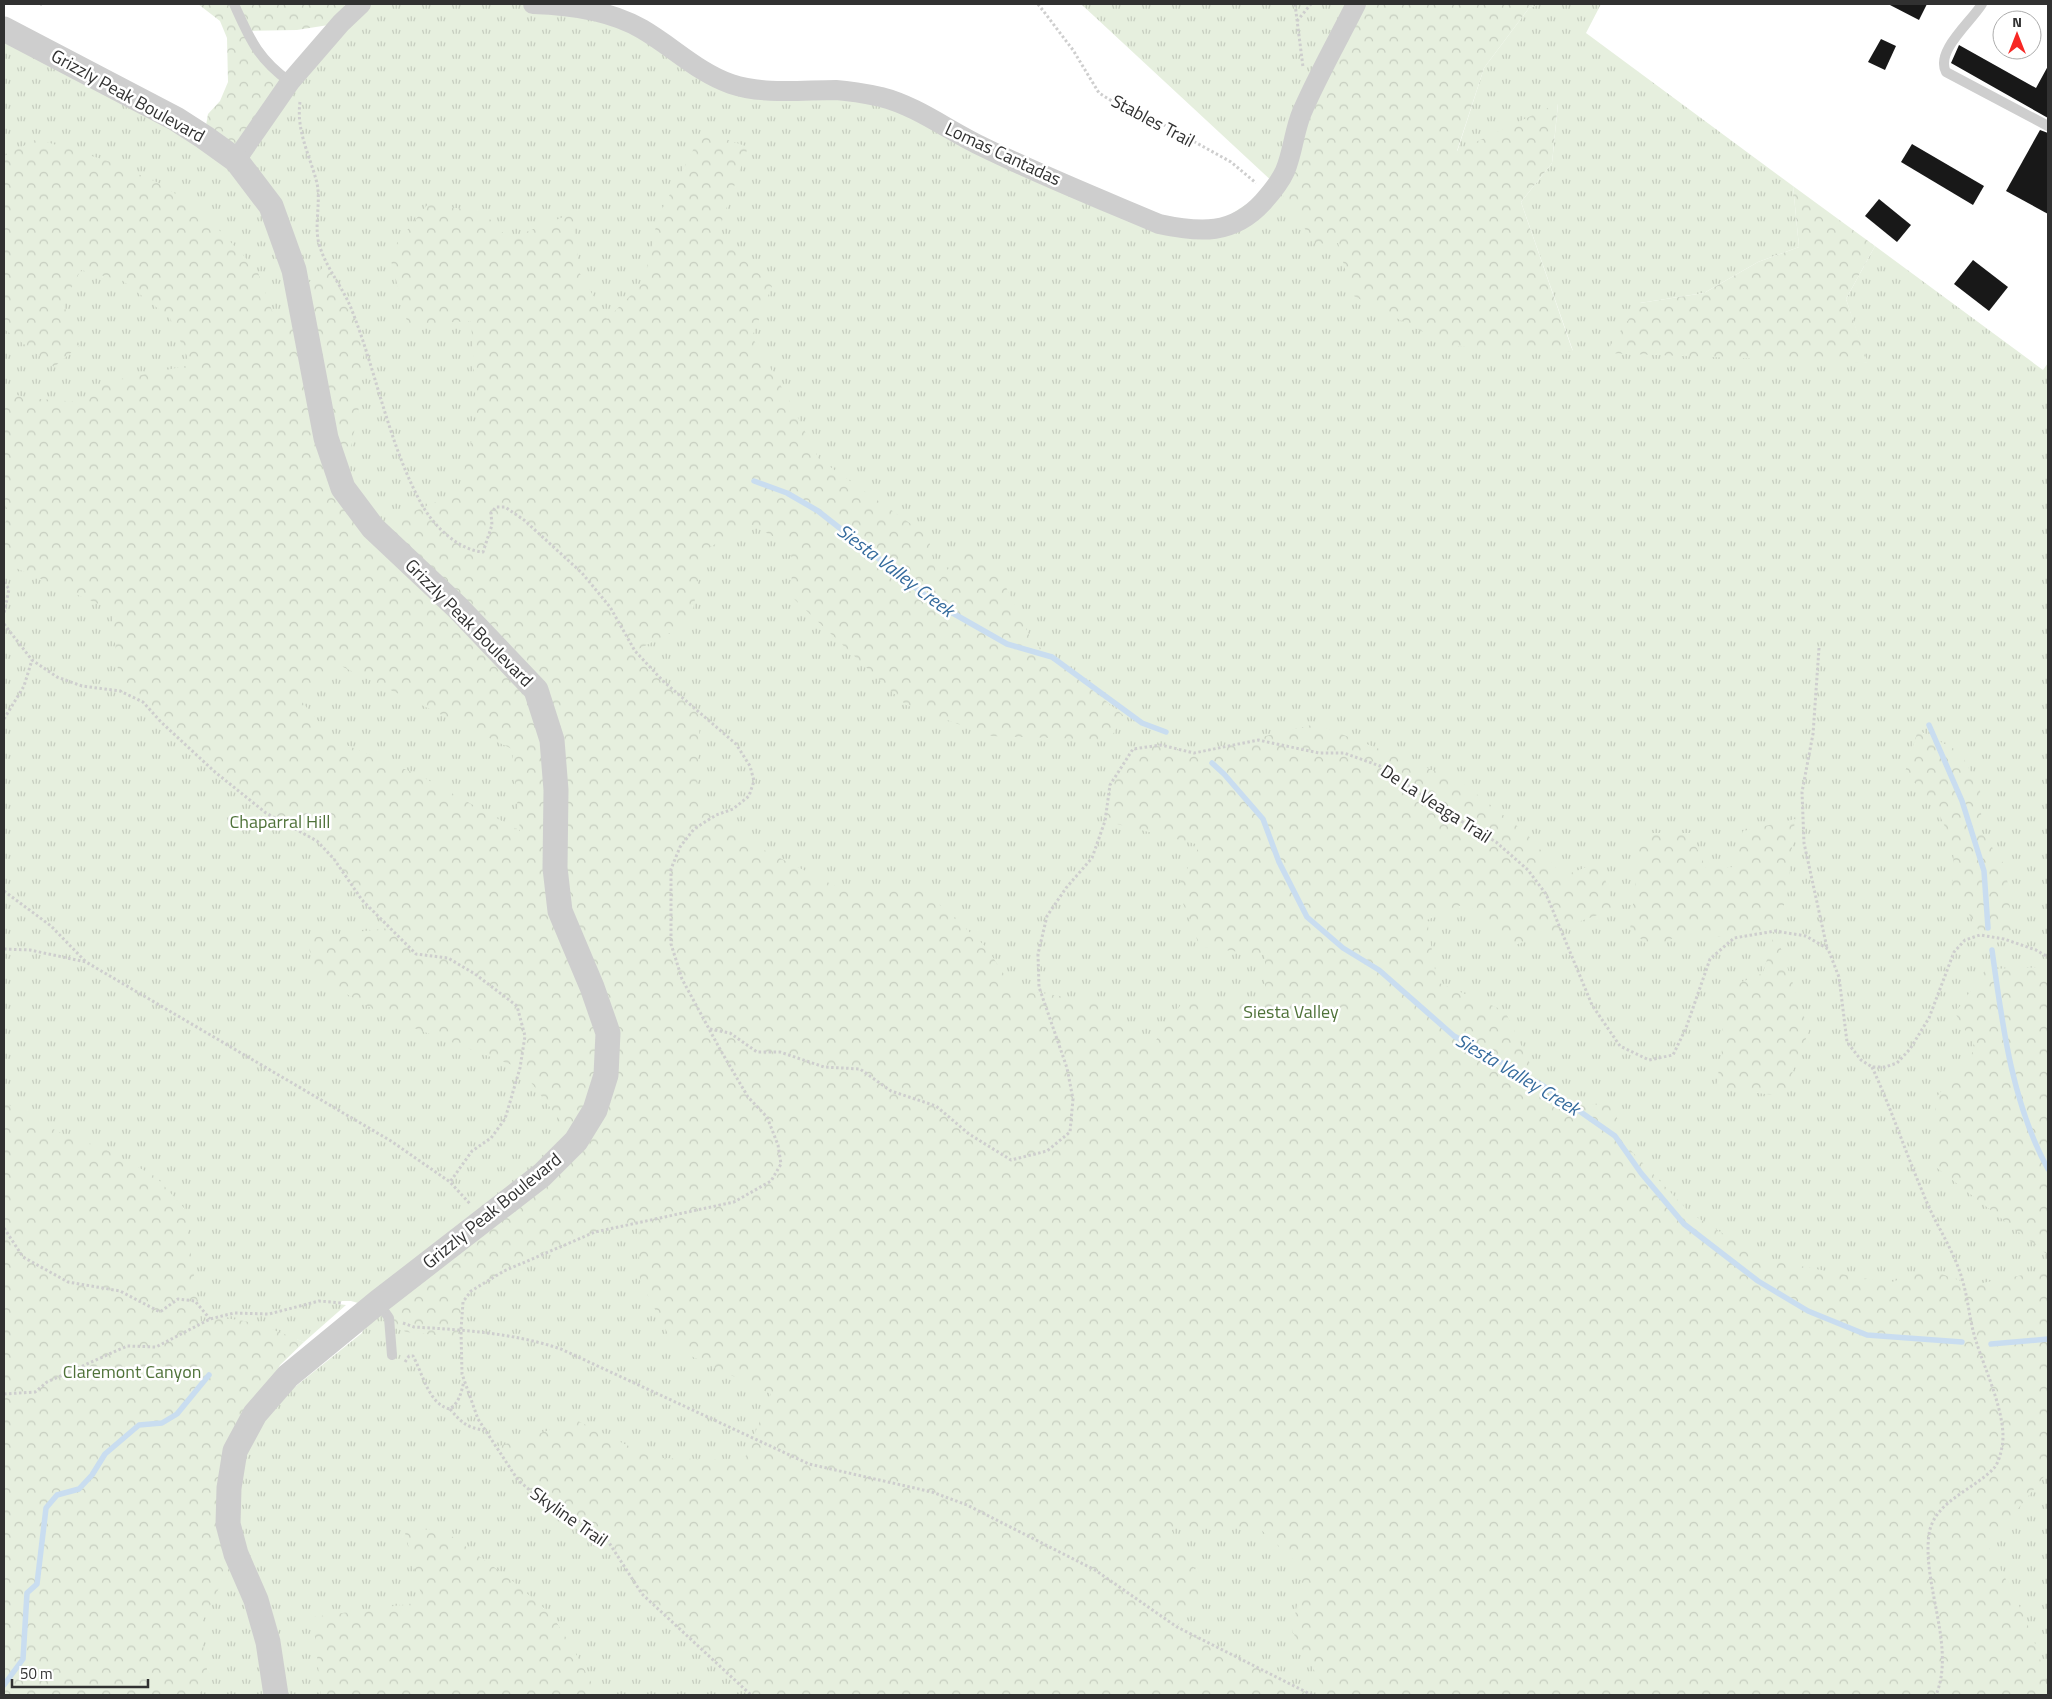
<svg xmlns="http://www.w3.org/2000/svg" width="2052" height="1699" viewBox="0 0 2052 1699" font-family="'Titillium Web',sans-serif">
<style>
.grass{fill:url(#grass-tufts);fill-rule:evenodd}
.forest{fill:url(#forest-crowns);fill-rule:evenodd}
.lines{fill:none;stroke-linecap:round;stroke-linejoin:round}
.stream{stroke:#c9ddf0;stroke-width:5.5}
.building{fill:#181818}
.path{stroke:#cecece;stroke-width:3;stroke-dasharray:2.5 2.5;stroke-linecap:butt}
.service{stroke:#cecece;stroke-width:10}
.minor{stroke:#cecece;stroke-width:20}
.tertiary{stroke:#cecece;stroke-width:25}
.labels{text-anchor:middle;stroke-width:5;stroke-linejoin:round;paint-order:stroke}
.street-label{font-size:18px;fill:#313131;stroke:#fff}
.park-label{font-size:18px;fill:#4f7239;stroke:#fff}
.water-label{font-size:19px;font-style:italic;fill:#356b9d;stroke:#fff}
</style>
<defs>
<pattern id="grass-tufts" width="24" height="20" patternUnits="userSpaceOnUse" patternTransform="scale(1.25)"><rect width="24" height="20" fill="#e6efde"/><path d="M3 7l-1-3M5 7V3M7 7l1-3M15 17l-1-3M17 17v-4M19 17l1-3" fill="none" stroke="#c6cdbf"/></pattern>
<pattern id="forest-crowns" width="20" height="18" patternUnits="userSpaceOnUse" patternTransform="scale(1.25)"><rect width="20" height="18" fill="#e6efde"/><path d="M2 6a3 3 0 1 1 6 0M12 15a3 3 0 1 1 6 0" fill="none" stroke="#c6cdbf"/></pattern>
</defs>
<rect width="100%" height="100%" fill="#fff"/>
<!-- grass -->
<path class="grass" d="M361 4H533L600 12 733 85 881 97 1159 224 1207 230 1276 185 1081 4H1356L1573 351 1521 202 1552 163 1558 104 1457 152 1484 68 1529 8 1540 4H1601L1586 33 1793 186 1799 247 1758 262 1704 293 1640 303 1867 363 1846 299 1875 246 2043 370 2048 363V1695H4V29L236 160ZM342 1301H351L372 1307 362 1333 296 1386 255 1413 277 1355 296 1339 304 1342 346 1305 338 1304Z"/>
<!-- forest -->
<g class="forest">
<polygon points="198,4 345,4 341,23 297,30 246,31 290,82 236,160 204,137 208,114 220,101 228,82 227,38 220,21"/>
<polygon points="1356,4 1540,4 1529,8 1484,68 1457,151 1558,103 1552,163 1521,202 1573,352 1450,346 1352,295 1338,243 1315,244 1276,185"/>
<path d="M703 131 748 147 717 235 772 286 752 337 788 398 819 459 928 536 938 582 969 542 1004 583 1032 641 1123 715 1110 740 991 736 906 705 792 597 791 546 748 523 703 552 691 622 635 651 663 681 700 714 697 795 762 849 843 890 921 888 986 947 1013 988 1106 1004 1149 1050 1184 1000 1265 1004V955L1200 947 1177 888 1200 845 1105 821 1110 785 1133 749 1161 745 1194 753 1316 724 1460 781 1526 833 1563 876 1600 862 1614 909 1515 945 1466 903 1427 920 1437 982 1505 1011 1550 1106 1614 1104 1622 1141 1690 1213 1764 1259 1889 1283 1928 1269 1972 1285 2048 1270V1476L2046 1474 1988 1546C2014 1594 2040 1640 2048 1695H1328L1292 1631 1304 1569 1259 1528H1170L1205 1586 1177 1627 1312 1695H751L642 1594 606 1538 533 1493 518 1480 496 1447 578 1421 653 1458 744 1460 771 1394 676 1349 640 1281 638 1222C587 1234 536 1252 491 1279 485 1283 477 1286 471 1291 457 1303 466 1323 455 1337L406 1332 389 1323 386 1312 575 1140 520 1068 390 1019 315 976 307 938 389 928 362 900 334 859 317 841 266 813 215 772 161 722 143 702 120 691 112 610 4 563V524L11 514 4 504V391L27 398 79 402 110 381 191 365 170 318 123 281 81 270 63 303 79 346 54 367 4 329V156L37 139 108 161 161 184 202 212 257 270 275 319 326 264 351 307 364 346 359 407 343 488 373 528 458 493 477 419 471 321 408 325 389 253 428 204 483 212 509 239 573 213 579 272 607 319 644 282 658 217ZM339 665 512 749 520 831 419 775 334 740 297 696Z"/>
<polygon points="1793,186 1875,246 1846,299 1868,363 1605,353 1640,303 1704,293 1758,262 1799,247"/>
<polygon points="1918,730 1960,752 1980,789 1982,833 2006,867 2012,930 1982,936 1952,886 1954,847 1936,807 1905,772"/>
<polygon points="1795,819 1787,896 1775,931 1809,1031 1783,1096 1716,1088 1724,1037 1716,993 1763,973 1775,932 1734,938 1682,934 1652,948 1630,930 1636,878 1636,833 1690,833 1706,868 1735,867 1743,831"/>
<polygon points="2048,967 2048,1255 1937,1168 1935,1099 1976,1048 1955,1013 1986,969"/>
<path d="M4 1101 17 1111 65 1135 103 1148 156 1177 184 1208 201 1323C229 1309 276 1331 304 1342L280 1365 235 1451 236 1554 200 1626 209 1682 198 1695H4Z"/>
<polygon points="404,1529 443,1530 509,1578 552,1615 576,1654 598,1695 321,1695 313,1617 423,1602"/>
</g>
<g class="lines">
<!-- stream -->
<g class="stream">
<polyline points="754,481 787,493 818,511 935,603 1007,644 1052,657 1142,723 1166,732"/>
<polyline points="1929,725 1962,801 1984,871 1988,928"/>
<polyline points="1212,763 1224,774 1263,819 1279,862 1307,917 1343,948 1379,970 1454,1036 1545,1087 1615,1136 1641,1173 1684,1224 1758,1281 1808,1311 1867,1335 1962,1342"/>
<path d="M1992 950C2002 1023 2012 1104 2048 1169"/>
<polyline points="1991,1344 2048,1339"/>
<polyline points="4,1685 23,1659 27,1593 37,1584 46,1508 57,1495 79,1489 92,1475 105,1454 139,1425 162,1423 177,1414 209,1375"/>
</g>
</g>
<!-- building -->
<g class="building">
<polygon points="1888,4 1927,4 1919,20"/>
<polygon points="1881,39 1896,46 1885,70 1868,62"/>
<polygon points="1959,45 2036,88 2048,66 2048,118 1951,63"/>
<polygon points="2040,130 2048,133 2048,214 2006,191"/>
<polygon points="1912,144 1984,186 1973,205 1901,162"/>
<polygon points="1879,199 1911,225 1897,242 1865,216"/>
<polygon points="1973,260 2008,287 1989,311 1954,284"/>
</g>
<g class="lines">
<!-- path -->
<g class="path">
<polyline points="1038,4 1073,50 1099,93 1120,106 1146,115 1231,162 1256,183"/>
<polyline points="1295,4 1303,67"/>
<polyline points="40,5 41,4"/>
<polyline points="1297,21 1311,4"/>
<path d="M300 102C296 131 310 156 317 183 321 203 314 225 319 244 326 268 342 286 351 308 377 373 388 443 422 505 434 526 458 550 483 552L492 525 491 513 496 507H505L524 520 582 573 610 607 635 651 663 681 736 744 750 766 754 781 749 796 733 809 716 815 694 829 680 847 671 869V944L682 979 721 1051 748 1097 767 1117 778 1145 781 1164 771 1181 734 1202 595 1232 504 1271 471 1291 463 1302 461 1330 462 1374 478 1419 518 1480 533 1493 606 1538 642 1594 751 1695"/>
<polyline points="4,582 9,589 4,614"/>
<polyline points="4,624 32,660 57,677 82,686 120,691 143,702 161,722 215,772 266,813 317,841 334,859 362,900 416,954 448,958 475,974 517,1006 525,1036 520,1068 505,1119 491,1138 472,1151 450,1182"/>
<polyline points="1819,648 1813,734 1802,792 1804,843 1827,948"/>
<polyline points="4,719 24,686 32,660"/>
<polyline points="4,891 51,926 86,962"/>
<polyline points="4,949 30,950 86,962 391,1141 450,1182 471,1205"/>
<polyline points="710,1029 730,1033 757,1052 780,1052 824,1067 860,1069 891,1091 936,1106 969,1134 1011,1160 1047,1151 1070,1132 1073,1099 1067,1068 1039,987 1038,954 1047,916 1066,888 1092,858 1105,821 1110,785 1133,749 1161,745 1194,753 1258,740 1319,753 1344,753 1380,766 1451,815 1496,842 1528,870 1546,894 1592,1005 1620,1046 1649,1060 1673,1055 1686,1028 1710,959 1734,938 1775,931 1806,936 1828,949 1839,977 1847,1042 1861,1060 1872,1067 1885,1067 1897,1063 1910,1049 1929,1018 1954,952 1965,940 1980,935 2004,939 2036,950 2048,957"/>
<path d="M1872 1067C1891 1108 1905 1151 1923 1193 1935 1225 1956 1252 1964 1286 1969 1305 1970 1323 1976 1341 1985 1370 2008 1418 2002 1447 2001 1453 1998 1464 1994 1468 1974 1490 1934 1501 1929 1534 1922 1585 1956 1647 1936 1695"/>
<polyline points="4,1228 23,1257 68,1282 120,1291 160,1312 178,1299 195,1301 210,1319"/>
<path d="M403 1323 414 1327C465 1330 513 1333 561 1349L809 1464 932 1492 967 1505 1095 1570 1177 1627 1312 1695"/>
<path d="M405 1362 409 1356H413C423 1374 429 1405 450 1409 460 1401 461 1393 464 1381"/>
<polyline points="4,1394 35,1392 47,1382 127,1346 156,1347 210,1319 234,1313 269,1314 319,1301 342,1303"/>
<path d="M450 1409C461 1422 467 1428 484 1430"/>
</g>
<!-- service -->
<g class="service">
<path d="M234 4C250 39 257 58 290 82"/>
<path d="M1982 4C1971 22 1935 51 1946 72L2048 126"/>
<polyline points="378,1302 389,1318 392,1355"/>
</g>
<!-- minor -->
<g class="minor">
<path d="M533 4C570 5 609 10 642 29 673 47 697 72 731 84 764 95 802 90 836 90 850 91 867 94 881 97 917 106 949 131 983 147 1040 175 1100 199 1159 224 1200 233 1233 235 1263 202 1271 193 1280 182 1285 171 1293 152 1294 131 1302 112 1318 75 1338 40 1356 4"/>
<polyline points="236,160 290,82 341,23 361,4"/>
</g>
<!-- tertiary -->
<polyline class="tertiary" points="4,29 176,119 204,137 236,160 271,206 294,270 326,438 343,488 373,528 458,608 536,690 552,740 556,790 555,868 560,911 592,987 608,1033 606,1075 595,1110 576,1141 542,1175 378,1302 288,1376 255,1414 235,1451 229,1488 228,1524 236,1554 256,1600 268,1642 276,1695"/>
</g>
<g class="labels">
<!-- street labels -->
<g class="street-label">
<text transform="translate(128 96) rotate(29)" y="6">Grizzly Peak Boulevard</text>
<text transform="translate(1153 121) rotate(28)" y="6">Stables Trail</text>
<text transform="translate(1003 154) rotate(25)" y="6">Lomas Cantadas</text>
<text transform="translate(469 623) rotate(45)" y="6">Grizzly Peak Boulevard</text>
<text transform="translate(1436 804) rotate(33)" y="6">De La Veaga Trail</text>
<text transform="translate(492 1211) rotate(-39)" y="6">Grizzly Peak Boulevard</text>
<text transform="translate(569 1517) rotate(35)" y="6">Skyline Trail</text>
</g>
<!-- park labels -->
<g class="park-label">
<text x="280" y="828">Chaparral Hill</text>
<text x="1291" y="1018">Siesta Valley</text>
<text x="132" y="1378">Claremont Canyon</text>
</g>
<!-- water labels -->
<g class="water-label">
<text transform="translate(896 570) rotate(37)" y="7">Siesta Valley Creek</text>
<text transform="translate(1518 1074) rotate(31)" y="7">Siesta Valley Creek</text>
</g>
</g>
<!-- border -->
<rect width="2052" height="1699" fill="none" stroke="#313131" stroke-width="10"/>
<!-- north arrow -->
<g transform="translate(2017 35)"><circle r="24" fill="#ffffff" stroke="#adadad"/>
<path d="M0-4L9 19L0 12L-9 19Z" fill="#f72724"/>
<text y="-8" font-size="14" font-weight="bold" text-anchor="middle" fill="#313131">N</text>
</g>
<!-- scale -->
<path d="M12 1679v8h136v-8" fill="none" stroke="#313131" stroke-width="2.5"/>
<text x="20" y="1679" font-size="15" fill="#313131" stroke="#ffffff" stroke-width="4" paint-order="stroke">50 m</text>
</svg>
